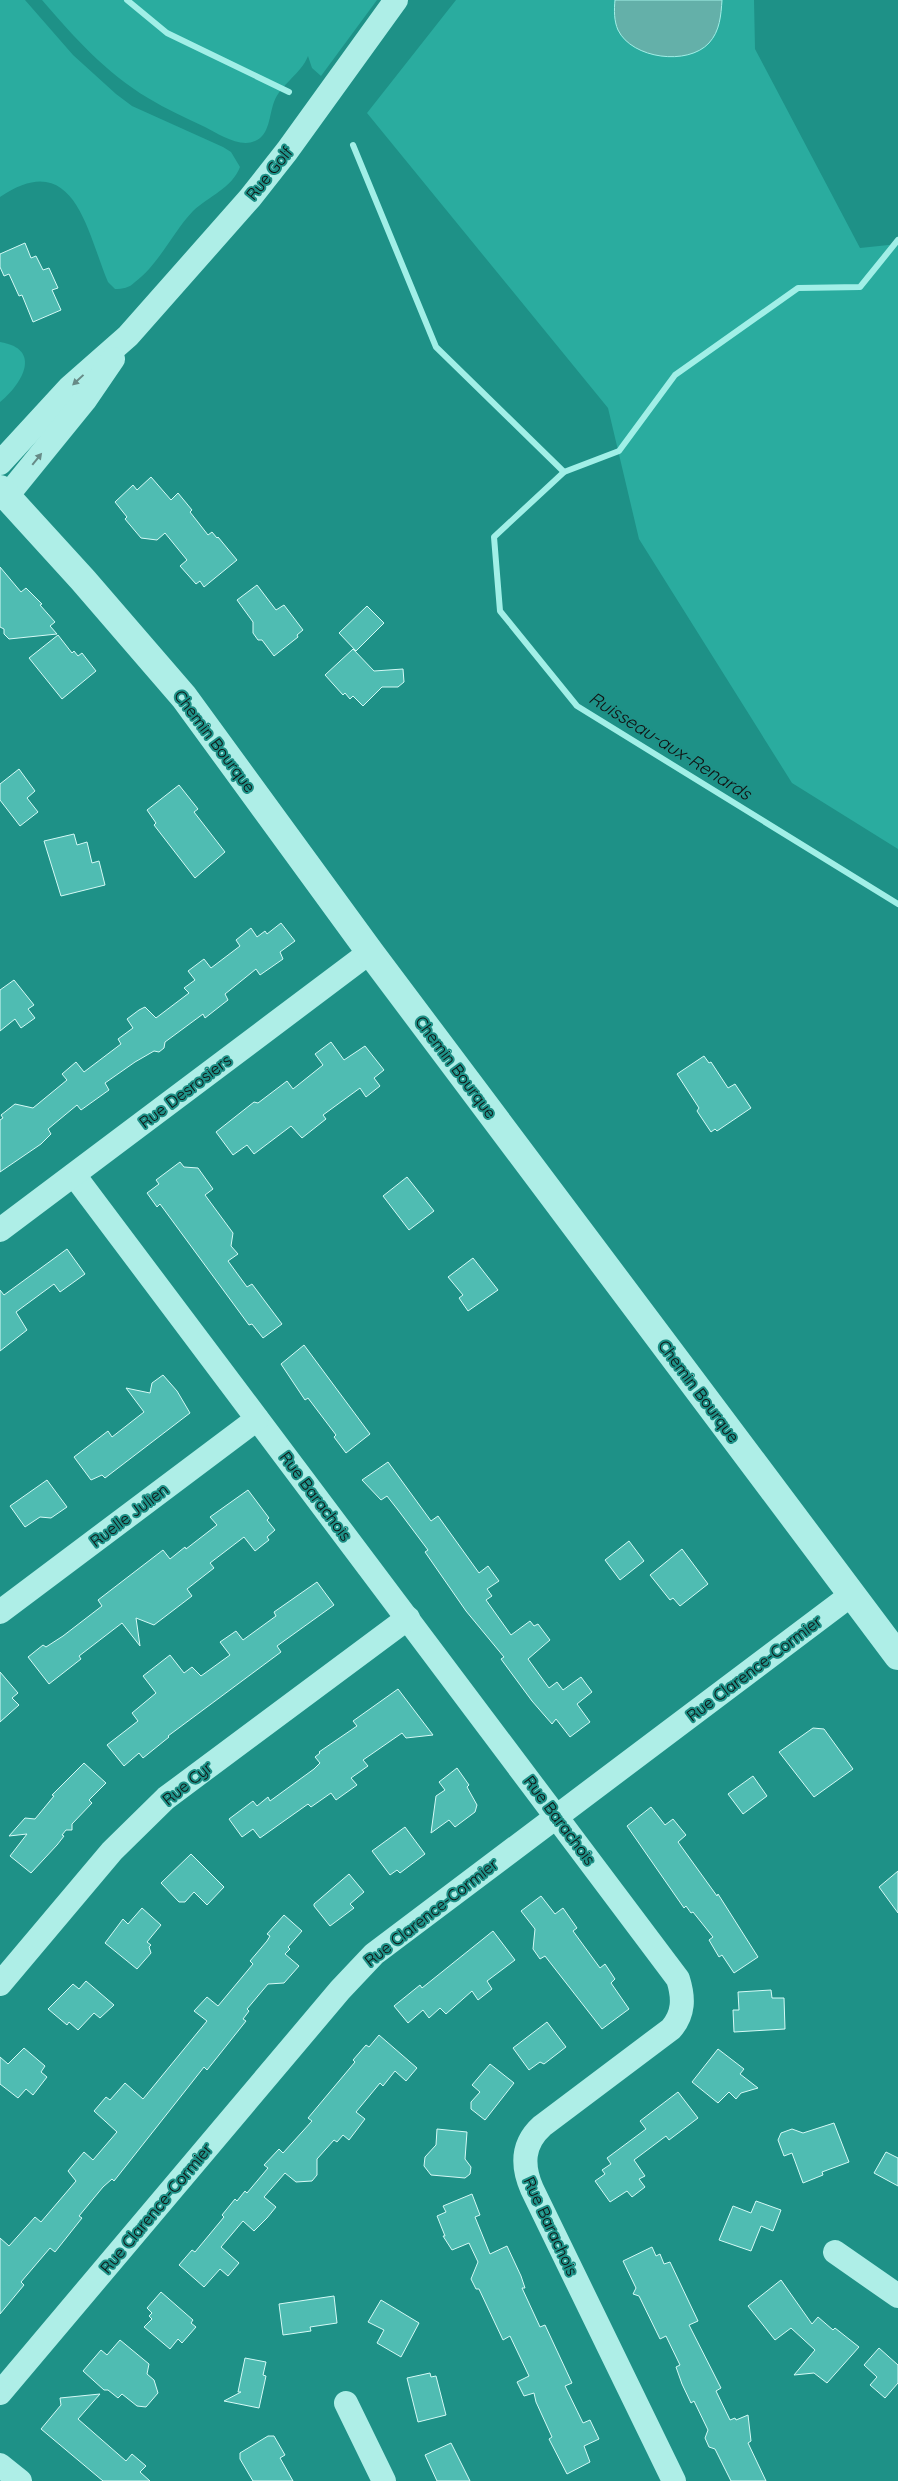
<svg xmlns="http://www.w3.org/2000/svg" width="898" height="2481" viewBox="0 0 898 2481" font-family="Quicksand,sans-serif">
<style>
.green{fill:#2aac9f}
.water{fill:#64b0a9;stroke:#a1efe7}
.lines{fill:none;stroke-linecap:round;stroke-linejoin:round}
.stream{stroke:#a1efe7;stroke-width:6}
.building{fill:#4fbcb2;stroke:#d4faf6}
.minor{stroke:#aeeee7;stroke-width:24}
.tertiary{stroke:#aeeee7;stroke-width:28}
.oneway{fill:#678b87}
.labels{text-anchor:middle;stroke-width:4;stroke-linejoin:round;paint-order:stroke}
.street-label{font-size:16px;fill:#111;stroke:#1e9187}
.water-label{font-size:18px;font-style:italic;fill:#111;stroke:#1e9187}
</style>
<rect width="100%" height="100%" fill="#1e9187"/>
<!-- green -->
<g class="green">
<path d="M0 0H25L73 55 116 94 132 106 223 147 231 152 240 167C232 188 209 196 193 211 172 233 160 263 135 282 129 288 123 289 115 289L108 282C87 233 75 146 0 197Z"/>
<path d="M42 0H377L321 76 312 68 308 56C301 74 281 84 274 102 269 115 270 135 255 141 240 148 218 134 205 127 186 118 166 109 148 98 106 73 73 36 42 0Z"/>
<polygon points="456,0 754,0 755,49 860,248 898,244 898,849 792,783 639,539 608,408 367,113"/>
<path d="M0 342C43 349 22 384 0 402Z"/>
</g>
<!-- water -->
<path class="water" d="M615 0H722C721 15 720 31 709 43 688 66 632 59 618 30 614 21 614 10 615 0Z"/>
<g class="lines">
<!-- stream -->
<g class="stream">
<polyline points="127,0 167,33 289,92"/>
<polyline points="353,145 436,347 564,472"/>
<polyline points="898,240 860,287 798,288 675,375 619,451 564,472 494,537 500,611 577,706 898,904"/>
</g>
</g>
<!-- building -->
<g class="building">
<polygon points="25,243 31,258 36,256 43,270 49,268 58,288 52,290 61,310 33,322 22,295 19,296 9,274 4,276 0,267 0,254"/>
<polygon points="151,477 171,500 178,493 192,510 190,512 208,535 212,532 217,538 218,537 237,560 204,587 200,581 196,584 180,566 187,560 165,533 157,540 141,538 125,519 127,517 115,502 133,485 137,490"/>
<polygon points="0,567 21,592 26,588 42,604 40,605 55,622 50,626 57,634 9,639 4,634 4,629 0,627"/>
<polygon points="257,585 276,610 284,605 303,630 297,635 298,637 274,656 262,640 258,640 253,633 253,622 237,600"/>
<polygon points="367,606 384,623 356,651 339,633"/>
<polygon points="58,635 72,653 74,651 78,656 82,653 96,671 62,699 29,658"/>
<polygon points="353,649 374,671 403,669 404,682 398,687 382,687 363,706 353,696 350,699 345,693 343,695 325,675"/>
<polygon points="19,769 35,791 27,798 38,812 20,826 0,800 0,784"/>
<polygon points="179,785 198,809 194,812 225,852 195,878 154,825 156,823 147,810"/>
<polygon points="74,834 77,845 87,842 92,863 99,861 105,885 61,896 44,841"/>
<polygon points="281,923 295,941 280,952 283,959 260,975 256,969 225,994 228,1000 205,1018 203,1014 165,1042 164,1048 159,1052 154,1051 135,1062 105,1083 109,1090 81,1110 77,1105 48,1129 51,1134 41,1144 0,1172 0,1120 3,1118 1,1115 15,1104 33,1108 67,1080 62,1074 76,1062 84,1072 121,1044 118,1039 133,1028 127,1019 139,1010 145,1007 156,1018 189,993 184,988 195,980 188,971 204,959 211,968 240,946 236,940 251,928 257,937 265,931 267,934"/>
<polygon points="14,980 34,1005 28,1009 35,1018 21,1028 15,1019 0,1031 0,990"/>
<polygon points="331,1042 344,1060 365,1046 384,1070 374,1078 380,1086 366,1097 360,1088 323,1115 326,1119 302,1138 291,1126 254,1154 247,1145 233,1155 216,1132 254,1102 258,1103 287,1081 293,1089 323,1065 315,1054"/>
<polygon points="704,1056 709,1063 711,1062 728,1088 735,1084 751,1108 717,1131 715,1129 711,1132 697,1111 699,1108 677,1074"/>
<polygon points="180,1162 184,1167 198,1168 213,1189 205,1195 233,1233 231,1246 238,1254 228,1261 247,1287 252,1284 282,1324 263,1338 252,1324 249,1325 160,1204 157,1207 147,1193 159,1184 156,1180"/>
<polygon points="407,1177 434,1211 409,1230 383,1196"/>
<polygon points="67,1249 85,1274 60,1292 54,1284 16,1312 27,1330 0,1351 0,1290 4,1295"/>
<polygon points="473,1258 498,1290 468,1311 459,1298 463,1295 448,1277"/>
<polygon points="304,1345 370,1434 346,1453 334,1437 336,1435 308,1398 305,1400 281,1364"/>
<polygon points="163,1375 177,1391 190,1413 105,1478 102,1475 91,1480 74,1457 108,1431 112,1437 144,1412 126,1388 150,1393 152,1383"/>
<polygon points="388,1462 431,1521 438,1516 479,1573 488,1566 499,1581 487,1589 492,1596 486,1600 511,1635 530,1621 534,1626 538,1624 550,1640 528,1659 549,1688 557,1682 563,1690 581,1677 592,1692 577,1704 590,1722 570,1737 556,1719 552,1724 532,1701 501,1659 504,1657 466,1611 425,1552 428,1550 398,1510 387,1496 381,1500 362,1480"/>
<polygon points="47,1480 67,1507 51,1518 40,1517 25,1527 10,1506"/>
<polygon points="248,1490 269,1518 267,1520 275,1530 267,1537 269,1540 255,1551 244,1537 210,1563 214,1568 187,1589 192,1596 154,1625 136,1618 140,1646 122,1623 79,1656 81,1659 49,1684 28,1657 43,1645 46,1647 63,1636 102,1606 98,1600 163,1550 170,1559 185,1547 186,1549 217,1525 210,1517"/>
<polygon points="629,1541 644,1561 620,1580 605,1560"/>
<polygon points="682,1549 708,1584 680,1606 673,1598 670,1600 650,1575"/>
<polygon points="317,1582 334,1605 277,1646 281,1652 168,1736 169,1737 143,1758 139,1753 124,1766 107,1745 138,1721 132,1713 156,1693 143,1676 170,1655 184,1673 192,1667 201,1676 230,1655 220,1642 236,1631 243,1640 276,1616 274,1612"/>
<polygon points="0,1672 18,1693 12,1698 19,1705 0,1722"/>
<polygon points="398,1689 433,1735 406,1738 402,1733 363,1760 368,1766 351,1778 357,1785 336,1800 331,1793 311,1807 308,1804 260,1838 253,1829 242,1837 229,1819 253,1801 257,1806 268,1797 270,1801 314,1769 320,1763 315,1757 320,1753 319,1752 357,1726 353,1721"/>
<polygon points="813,1728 824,1729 853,1769 814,1797 779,1752"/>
<polygon points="84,1763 106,1783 89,1800 92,1803 72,1824 72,1830 66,1830 62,1835 64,1836 57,1845 31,1873 10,1856 27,1834 9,1836 25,1818 35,1819 54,1796 52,1795"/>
<polygon points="457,1768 469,1785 467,1787 477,1805 475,1812 455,1827 449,1820 431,1833 436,1796 445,1790 439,1782"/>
<polygon points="753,1776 767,1796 743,1814 728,1794"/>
<polygon points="651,1807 665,1825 673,1819 686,1835 678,1842 717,1896 718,1894 758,1957 734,1973 722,1955 719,1957 709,1940 713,1937 693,1912 691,1913 686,1906 684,1908 627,1826"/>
<polygon points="405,1827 425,1854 400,1873 397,1870 390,1875 372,1851"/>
<polygon points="191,1854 224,1887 207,1905 194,1892 185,1902 179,1902 161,1883"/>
<polygon points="898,1871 898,1913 879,1887"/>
<polygon points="349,1874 364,1892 350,1904 354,1908 330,1926 314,1906 314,1904"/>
<polygon points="541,1896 555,1914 563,1908 577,1928 573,1931 600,1968 605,1964 615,1979 611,1983 629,2009 602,2029 545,1956 540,1959 533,1949 535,1929 521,1911"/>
<polygon points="142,1908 161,1925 147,1942 151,1945 149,1947 151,1953 137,1969 105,1943 123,1919 128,1924"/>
<polygon points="284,1915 302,1931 288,1947 290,1949 285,1954 299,1966 284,1983 268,1984 247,2009 249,2011 243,2019 246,2021 219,2055 207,2070 204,2067 114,2181 112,2179 103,2187 79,2216 82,2218 55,2252 50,2248 21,2282 24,2285 0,2314 0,2238 9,2246 35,2217 41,2222 76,2181 68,2171 84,2152 93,2160 117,2132 94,2111 106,2097 110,2100 125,2083 143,2099 207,2021 194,2011 207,1997 218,2006 253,1964 250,1961 267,1941 270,1936 267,1934"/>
<polygon points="493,1931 515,1960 487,1981 492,1989 478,2000 472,1991 446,2014 440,2008 429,2018 423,2010 408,2023 394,2006 420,1985 422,1988"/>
<polygon points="86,1981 114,2005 100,2018 94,2013 78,2030 69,2022 67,2025 48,2009 73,1984 79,1989"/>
<polygon points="771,1990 772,1998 784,1998 785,2029 734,2032 733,2010 739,2010 738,1992"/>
<polygon points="547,2022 566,2047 544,2064 540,2062 529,2070 513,2048"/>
<polygon points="379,2035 417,2068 406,2081 395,2071 383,2086 380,2083 356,2112 365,2119 349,2140 343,2135 337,2142 334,2140 317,2159 317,2175 312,2181 296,2182 285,2173 264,2197 276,2207 267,2218 254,2231 243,2221 221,2247 239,2263 228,2276 220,2269 204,2287 179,2265 192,2250 195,2252 224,2217 222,2215 235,2199 237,2201 245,2191 247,2193 268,2168 264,2165 279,2149 283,2153 312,2121 308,2118 355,2062 353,2060 366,2045 369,2047"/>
<polygon points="24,2048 45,2066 41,2072 47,2077 33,2095 26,2089 18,2098 0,2084 0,2057 8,2064"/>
<polygon points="718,2049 744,2069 740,2074 758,2088 741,2093 736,2099 729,2092 718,2103 692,2082"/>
<polygon points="490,2064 514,2083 485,2120 471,2109 471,2102 480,2092 472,2085"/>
<polygon points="678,2092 698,2118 669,2140 666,2136 634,2160 645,2176 639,2179 645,2187 632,2197 627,2191 610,2202 595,2181 605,2174 602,2170 611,2164 607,2158 646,2129 640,2121"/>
<polygon points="834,2123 849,2162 822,2172 823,2175 803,2183 792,2153 784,2156 778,2140 781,2133 792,2129 803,2133"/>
<polygon points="437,2129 467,2132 465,2159 471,2167 470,2174 465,2178 431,2175 424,2166 425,2157 436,2145"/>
<polygon points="886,2152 898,2158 898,2186 874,2173"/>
<polygon points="472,2194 480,2215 475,2217 490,2254 507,2246 521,2276 525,2288 522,2288 540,2327 545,2325 572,2383 565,2386 583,2423 590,2420 599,2439 584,2446 590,2462 567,2474 549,2439 552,2437 536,2402 534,2393 524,2396 517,2382 529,2376 510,2336 503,2340 479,2289 476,2289 471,2279 478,2262 469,2243 452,2250 443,2236 445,2236 437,2216 446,2212 443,2206"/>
<polygon points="756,2201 781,2210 773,2231 761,2226 751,2251 719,2240 733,2206 751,2213"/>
<polygon points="652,2247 656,2256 660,2254 664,2264 670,2262 698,2321 689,2325 721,2388 716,2391 730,2420 735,2418 736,2420 748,2415 751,2441 748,2443 766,2481 731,2481 715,2449 709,2447 705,2438 708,2430 694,2401 691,2403 682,2384 676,2367 680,2365 666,2336 660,2339 639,2296 633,2294 636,2288 623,2261"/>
<polygon points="781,2280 812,2324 818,2317 833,2330 835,2328 859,2347 827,2383 814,2373 794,2375 815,2350 791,2328 775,2340 748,2306"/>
<polygon points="161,2292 193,2320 191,2323 196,2327 182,2343 178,2339 170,2349 144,2327 152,2319 149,2316 152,2313 147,2308"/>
<polygon points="334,2296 337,2323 310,2327 311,2331 283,2335 279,2304"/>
<polygon points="381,2300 419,2323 401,2357 377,2343 384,2330 368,2322"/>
<polygon points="120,2340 149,2364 147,2374 154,2380 158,2393 146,2407 137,2406 122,2394 118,2398 108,2390 104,2390 83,2371 101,2350 107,2355"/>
<polygon points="879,2348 898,2365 898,2383 885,2398 870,2385 877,2377 864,2365"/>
<polygon points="245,2358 266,2362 263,2375 266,2376 259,2408 224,2401 241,2392 238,2392"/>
<polygon points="430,2373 431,2377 436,2376 446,2415 418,2422 407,2378"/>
<polygon points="100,2394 78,2419 126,2461 132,2454 146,2466 140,2472 150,2481 103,2481 41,2429 61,2405 60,2398"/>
<polygon points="268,2436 274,2436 285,2455 280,2458 293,2481 253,2481 240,2459 240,2453"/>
<polygon points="451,2443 470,2481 437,2481 425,2455"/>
</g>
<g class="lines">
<!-- minor -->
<g class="minor">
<polyline points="0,463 70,387 128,336 250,198 287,151 396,0"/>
<polyline points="7,496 85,400 113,359"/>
<path d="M74 1175 678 1979C684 1998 684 2014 671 2029L542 2126C522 2144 522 2166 532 2189L674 2481"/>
<polyline points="0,1230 370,952"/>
<polyline points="0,1612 257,1419"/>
<polyline points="0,1984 112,1851 166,1798 408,1618"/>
<polyline points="835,2252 898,2296"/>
<polyline points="0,2393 340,1990 374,1954 851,1595"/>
<polyline points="346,2403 384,2481"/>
<polyline points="0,2465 20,2481"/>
</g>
<!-- tertiary -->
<polyline class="tertiary" points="0,489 83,580 184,697 370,952 898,1656"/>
</g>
<!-- one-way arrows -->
<defs><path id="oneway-solid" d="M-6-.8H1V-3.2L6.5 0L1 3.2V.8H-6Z" transform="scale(1.25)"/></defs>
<g class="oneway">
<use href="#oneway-solid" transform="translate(78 380) rotate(137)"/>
<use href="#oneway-solid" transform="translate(37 459) rotate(-51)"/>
</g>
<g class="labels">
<!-- street labels -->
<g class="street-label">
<text transform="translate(269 173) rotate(-51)" y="6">Rue Golf</text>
<text transform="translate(215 741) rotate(53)" y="6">Chemin Bourque</text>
<text transform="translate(456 1067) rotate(53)" y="6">Chemin Bourque</text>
<text transform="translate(185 1091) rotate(-37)" y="6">Rue Desrosiers</text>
<text transform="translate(699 1391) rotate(53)" y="6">Chemin Bourque</text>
<text transform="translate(316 1496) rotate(53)" y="6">Rue Barachois</text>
<text transform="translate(129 1515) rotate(-37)" y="6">Ruelle Julien</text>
<text transform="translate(754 1668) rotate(-37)" y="6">Rue Clarence-Cormier</text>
<text transform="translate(187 1783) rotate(-39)" y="6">Rue Cyr</text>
<text transform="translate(560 1820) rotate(53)" y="6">Rue Barachois</text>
<text transform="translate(431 1912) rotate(-38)" y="6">Rue Clarence-Cormier</text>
<text transform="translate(156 2208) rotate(-50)" y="6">Rue Clarence-Cormier</text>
<text transform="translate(551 2226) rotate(65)" y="6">Rue Barachois</text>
</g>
<!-- water labels -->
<g class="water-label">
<text transform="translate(670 746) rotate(32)" y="6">Ruisseau-aux-Renards</text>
</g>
</g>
</svg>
